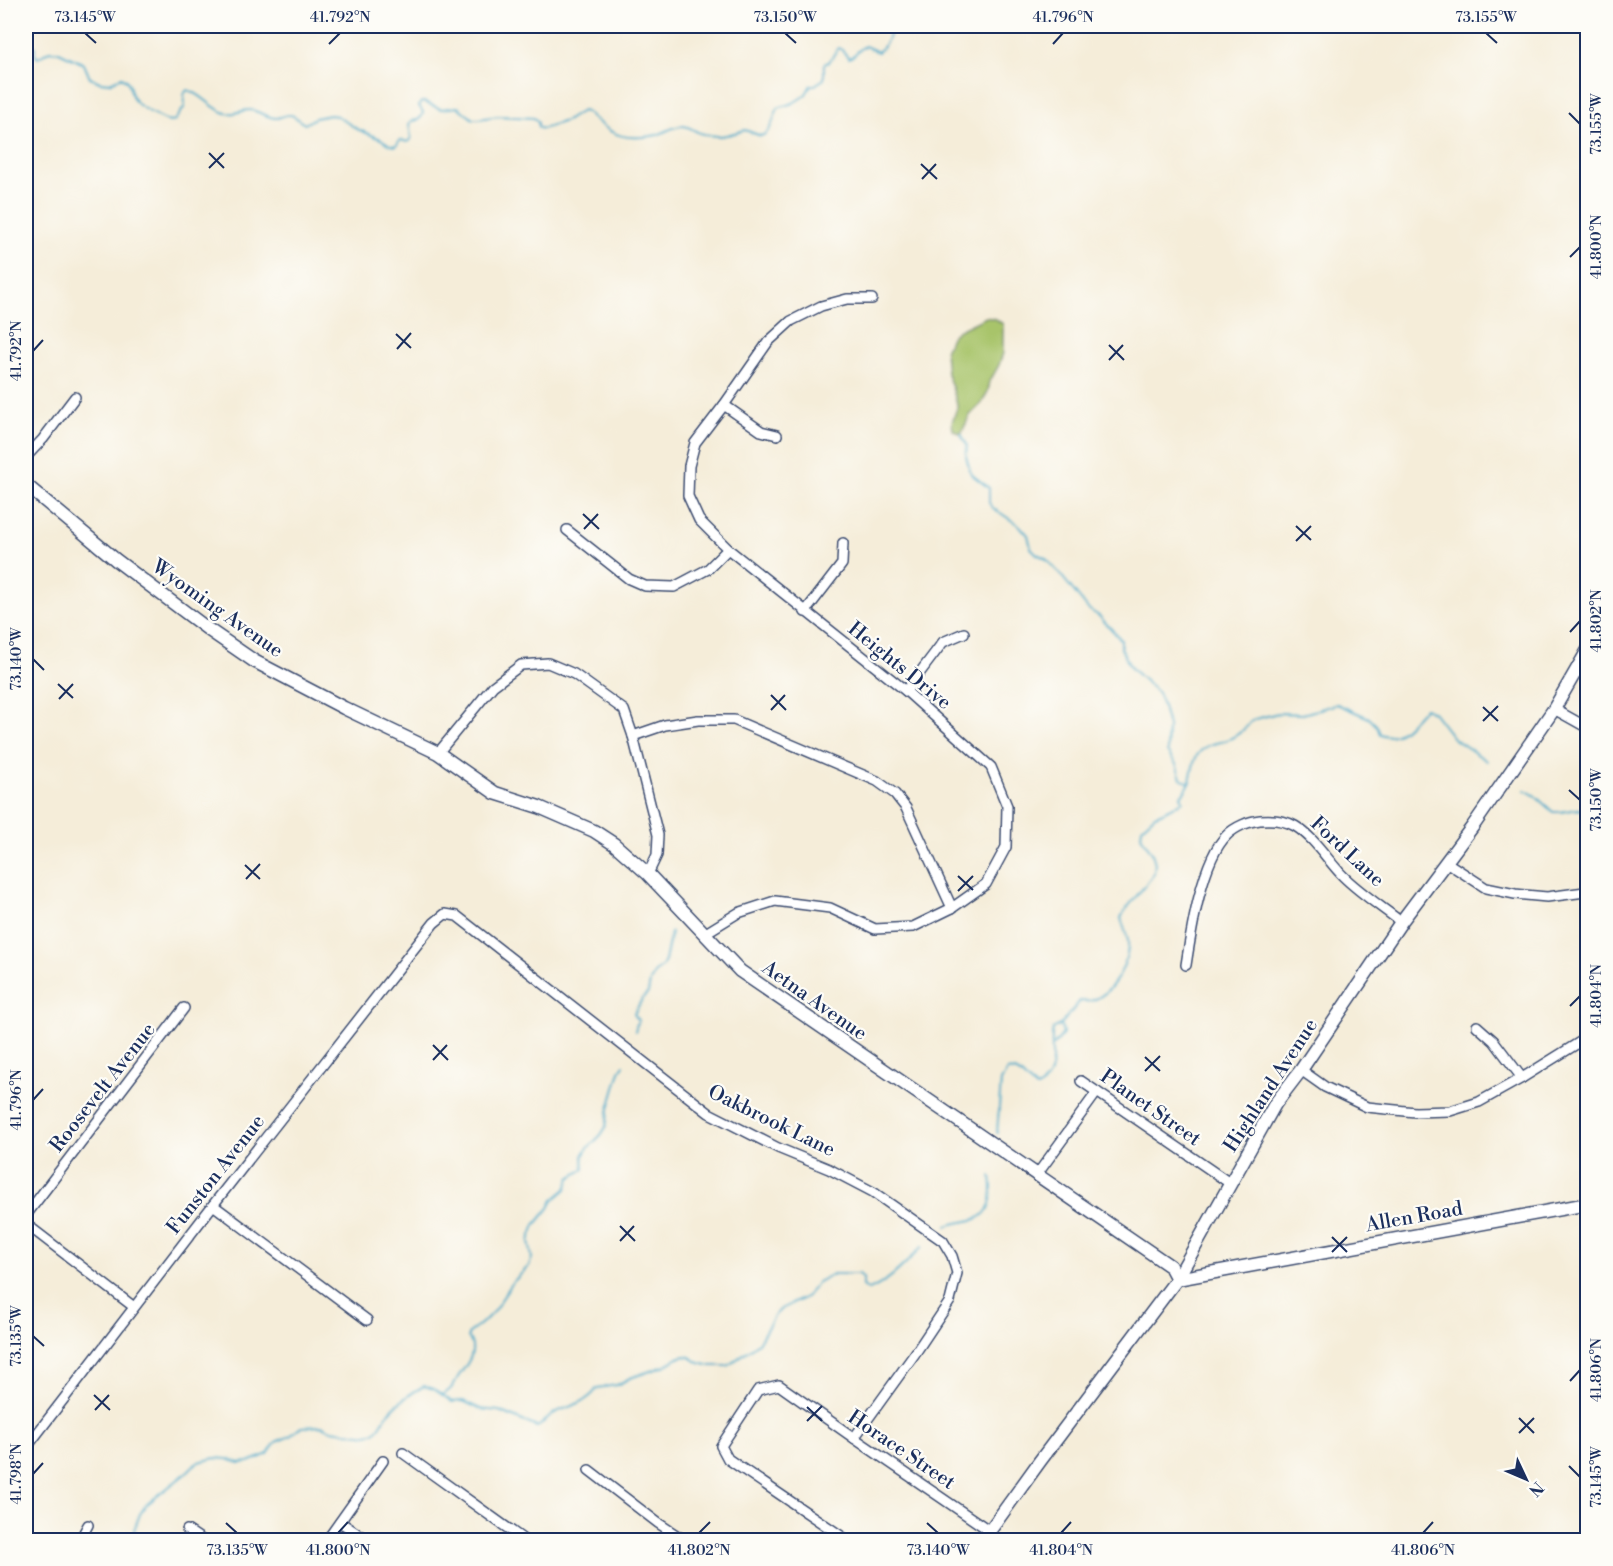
<svg xmlns="http://www.w3.org/2000/svg" width="1613" height="1566" viewBox="0 0 1613 1566" font-family="'Libre Bodoni',serif">
<style>
.green{fill:#a8c46b;stroke:#627a64;stroke-width:1.5}
.lines{fill:none;stroke-linecap:round;stroke-linejoin:round}
.stream{stroke:#4aa9c9;stroke-width:2}
.minor-casing{stroke:#3c4c70;stroke-width:12}
.tertiary-casing{stroke:#3c4c70;stroke-width:15}
.minor{stroke:#fff;stroke-width:9}
.tertiary{stroke:#fff;stroke-width:12}
.ticks{fill:none;stroke:#1b2f5e;stroke-width:2}
.labels{text-anchor:middle;stroke-width:4.5;stroke-linejoin:round;paint-order:stroke}
.street-label{font-size:20px;fill:#1b2f5e;stroke:#fdfcf7}
.neatline{fill:none;stroke:#1b2f5e;stroke-width:2}
.ticks-label{font-size:15px;text-anchor:middle;fill:#1b2f5e}
</style>
<rect width="100%" height="100%" fill="#fdfcf7"/>
<filter id="ink" filterUnits="userSpaceOnUse"><feTurbulence type="fractalNoise" baseFrequency=".0167" numOctaves="2"/><feDisplacementMap in="SourceGraphic" scale="12" xChannelSelector="R" yChannelSelector="G"/><feConvolveMatrix kernelMatrix="1 2 1 2 8 2 1 2 1" color-interpolation-filters="sRGB"/></filter>
<filter id="wash" filterUnits="userSpaceOnUse"><feTurbulence type="fractalNoise" baseFrequency=".008" numOctaves="4" result="noise"/><feDisplacementMap in="SourceGraphic" scale="24" xChannelSelector="R" yChannelSelector="G"/><feGaussianBlur stdDeviation="1.35" result="paint"/><feColorMatrix in="noise" values="0 0 0 0 0 0 0 0 0 0 0 0 0 0 0 0 0 1.4 0 .05"/><feComposite in="paint" operator="in"/></filter>
<g filter="url(#wash)">
<rect width="100%" height="100%" fill="#f5edd9"/>
<!-- green -->
<polygon class="green" points="986,317 995,319 1003,324 1003,353 999,365 990,381 988,391 982,403 970,415 961,434 953,430 952,422 957,408 957,404 952,387 947,374 945,351 951,337 957,331"/>
<g class="lines">
<!-- stream -->
<g class="stream">
<path d="M26 45 35 47V55L38 58 49 51 59 52 84 64 90 78 100 82 110 83 122 77C133 83 128 92 135 101 143 111 159 116 169 122L174 121 184 108 185 105 184 94 187 90C202 93 211 109 226 113 235 115 241 110 249 110 258 110 267 118 276 118 280 118 285 114 290 115 296 115 299 122 305 124L315 118 330 115 337 116 357 129 381 139 390 145 396 146 400 140 408 142 411 138 409 123 411 121 418 120 422 116 423 112 419 106 421 102H424L441 109 458 107 473 119H478L499 116 534 118 538 122V127L542 129 568 120 582 111 586 112C594 118 602 127 612 132 624 139 644 138 657 135 666 132 673 126 683 126 688 126 695 131 700 133 717 139 729 135 745 130L761 136C772 132 773 118 778 108L793 103 801 98 806 94 811 85H815L824 79V64L829 62 838 48 841 49 849 58C855 56 859 49 865 46L878 52C886 44 891 37 889 26"/>
<polyline points="961,434 967,445 966,456 971,474 989,488 989,503 993,508 1020,526 1028,535 1031,548 1037,554 1045,558 1060,574 1088,609 1099,616 1115,633 1121,640 1121,648 1130,667 1158,693 1162,703 1168,726 1167,752 1176,764 1181,778 1189,783"/>
<polyline points="1525,790 1534,795 1553,812 1560,812 1578,809 1588,811"/>
<polyline points="635,1031 638,1020 634,1014 642,999 648,993 650,982 655,972 662,967 665,961 671,932"/>
<polyline points="1054,1045 1063,1034 1061,1024"/>
<path d="M997 1133 1001 1081 1007 1071C1021 1068 1025 1083 1037 1088 1061 1075 1048 1047 1053 1029L1061 1024 1080 1001C1107 1006 1130 965 1128 941 1127 934 1123 926 1121 918L1124 912 1154 874 1155 863 1152 853 1141 836 1142 827 1155 815 1163 812 1183 801 1181 796C1184 792 1188 788 1189 784 1193 772 1192 757 1203 749 1210 743 1217 743 1225 741 1235 737 1246 729 1252 720L1278 713 1303 714 1337 704 1369 718 1377 726 1380 734C1400 742 1412 720 1425 708L1433 712 1453 738 1487 761"/>
<path d="M947 1226C956 1222 966 1222 976 1219 994 1213 993 1191 991 1176"/>
<path d="M442 1395C451 1391 453 1386 458 1377 466 1365 479 1352 468 1337V1334L482 1323 493 1312 513 1282 529 1266 532 1258 529 1241 535 1225 549 1208 553 1200 566 1189 570 1178 584 1169 583 1156 587 1149 601 1135 606 1127 608 1112 620 1071 624 1065"/>
<path d="M136 1540 134 1530 140 1514 146 1505 185 1474 193 1466 199 1462 215 1458 227 1459 240 1463 249 1462 268 1454 276 1442 290 1436 301 1427 323 1426 331 1430 368 1435C380 1431 381 1423 388 1414 398 1402 411 1393 424 1386L434 1389 452 1402 463 1401 480 1409 499 1411 537 1427C544 1424 545 1419 551 1415 566 1406 588 1404 597 1388L617 1385 630 1378 665 1366 678 1358 684 1356 690 1357 699 1363 711 1366H728L758 1343 775 1315 781 1309 806 1297 818 1282 833 1274H859L863 1278V1286L869 1290C890 1281 906 1263 922 1247"/>
</g>
</g>
</g>
<g filter="url(#ink)">
<g class="lines">
<defs>
<g id="minor">
<polyline points="724,405 761,431 777,435"/>
<polyline points="26,457 43,439 75,397"/>
<polyline points="567,530 629,579 645,586 674,587 708,569 728,549"/>
<polyline points="805,612 842,564 843,543"/>
<polyline points="906,691 943,642 964,633"/>
<polyline points="1554,709 1588,728"/>
<polyline points="633,736 665,725 698,720 734,720 877,781 895,794 906,808 952,908"/>
<polyline points="438,753 493,686 521,665 548,663 574,674 624,710 633,736 658,835 657,855 648,874"/>
<polyline points="1446,862 1486,888 1515,894 1547,897 1585,892 1588,890"/>
<polyline points="704,934 738,913 775,901 830,908 875,929 913,927 952,908 986,884 1006,847 1007,806 991,767 906,691 728,549 699,520 688,496 689,466 695,443 724,405 768,342 791,321 821,306 847,299 872,299"/>
<path d="M1186 965C1191 932 1202 859 1227 835 1235 827 1249 821 1260 820 1272 819 1285 820 1295 826 1315 838 1327 860 1343 876 1360 893 1382 907 1401 922"/>
<polyline points="1477,1026 1494,1041 1522,1078"/>
<polyline points="1301,1070 1325,1087 1367,1107 1415,1112 1450,1111 1479,1102 1522,1078 1588,1037"/>
<polyline points="1081,1081 1231,1184"/>
<polyline points="1036,1176 1097,1092"/>
<polyline points="213,1205 367,1320"/>
<polyline points="26,1215 184,1008"/>
<polyline points="26,1224 134,1307"/>
<polyline points="26,1448 213,1205 434,923 445,914 457,916 709,1113 778,1148 829,1169 873,1192 943,1241 952,1256 957,1273 950,1301 916,1352 854,1438"/>
<polyline points="403,1453 524,1540"/>
<polyline points="589,1470 658,1523 684,1540"/>
<polyline points="340,1522 367,1540"/>
<polyline points="187,1530 202,1540"/>
<polyline points="80,1540 88,1525"/>
<polyline points="327,1540 383,1461"/>
<polyline points="847,1540 728,1459 721,1446 758,1390 779,1385 854,1438 990,1531"/>
</g>
<g id="tertiary">
<polyline points="26,485 116,560 209,630 254,661 344,708 438,753 495,793 539,807 594,831 614,844 648,874 740,971 1170,1266 1177,1279"/>
<polyline points="1177,1279 1588,1204"/>
<polyline points="983,1540 1040,1461 1177,1279 1275,1104 1301,1070 1401,922 1473,826 1554,709 1588,650"/>
</g>
</defs>
<!-- minor casing -->
<use href="#minor" class="minor-casing"/>
<!-- tertiary casing -->
<use href="#tertiary" class="tertiary-casing"/>
<!-- minor -->
<use href="#minor" class="minor"/>
<!-- tertiary -->
<use href="#tertiary" class="tertiary"/>
</g>
</g>
<!-- ticks -->
<path class="ticks" d="M85 33 96 43M785 33 796 43M1486 33 1497 43M329 44 340 33M1053 44 1063 33M1569 113 1580 124M209 153 224 168M921 164 937 179M209 168 224 153M922 179 936 164M1570 257 1580 247M396 334 411 348M1109 345 1124 360M397 349 411 333M33 351 43 340M1109 360 1123 345M583 514 599 529M1296 526 1311 540M584 529 598 514M1296 541 1311 526M1570 632 1580 621M33 659 44 670M58 684 73 698M771 695 786 710M59 699 73 684M1483 707 1498 721M771 710 785 695M1483 721 1498 706M1569 790 1580 800M245 865 260 879M958 876 973 890M246 879 260 864M958 891 973 876M1570 1006 1580 996M433 1045 448 1060M1145 1057 1160 1071M433 1060 447 1045M1145 1071 1160 1056M33 1100 43 1089M620 1226 635 1241M1332 1237 1347 1252M620 1241 634 1226M1332 1252 1347 1237M33 1336 44 1346M1570 1381 1580 1370M94 1395 110 1410M807 1407 822 1421M95 1410 109 1395M1519 1418 1534 1433M807 1421 822 1406M1519 1433 1534 1418M1569 1466 1580 1477M33 1474 43 1463M226 1523 237 1533M927 1523 938 1533M338 1533 348 1522M699 1533 710 1522M1061 1533 1071 1522M1423 1533 1433 1522"/>
<g class="labels">
<!-- street labels -->
<g class="street-label">
<text transform="translate(218 608) rotate(35)" y="7">Wyoming Avenue</text>
<text transform="translate(900 665) rotate(39)" y="7">Heights Drive</text>
<text transform="translate(1348 851) rotate(43)" y="7">Ford Lane</text>
<text transform="translate(815 1000) rotate(35)" y="7">Aetna Avenue</text>
<text transform="translate(1270 1085) rotate(-57)" y="7">Highland Avenue</text>
<text transform="translate(102 1087) rotate(-52)" y="7">Roosevelt Avenue</text>
<text transform="translate(1151 1107) rotate(35)" y="7">Planet Street</text>
<text transform="translate(772 1120) rotate(26)" y="7">Oakbrook Lane</text>
<text transform="translate(215 1174) rotate(-52)" y="7">Funston Avenue</text>
<text transform="translate(1414 1216) rotate(-10)" y="7">Allen Road</text>
<text transform="translate(902 1449) rotate(34)" y="7">Horace Street</text>
</g>
</g>
<!-- margin -->
<rect width="1613" height="1566" fill="none" stroke="#fdfcf7" stroke-width="66"/>
<!-- north arrow -->
<g transform="translate(1526 1479) rotate(134)" stroke="#fdfcf7" stroke-width="4.5" paint-order="stroke">
<path d="M0-4.5L10 22L0 15L-10 22Z" fill="#1b2f5e"/>
<text y="-9" font-size="16" font-weight="bold" text-anchor="middle" fill="#1b2f5e">N</text>
</g>
<rect x="33" y="33" width="1547" height="1500" class="neatline"/>
<g class="ticks-label">
<text x="85" y="22">73.145°W</text>
<text x="340" y="22">41.792°N</text>
<text x="785" y="22">73.150°W</text>
<text x="1063" y="22">41.796°N</text>
<text x="1486" y="22">73.155°W</text>
<text transform="translate(1596 124) rotate(-90)" y="5">73.155°W</text>
<text transform="translate(1596 247) rotate(-90)" y="5">41.800°N</text>
<text transform="translate(16 351) rotate(-90)" y="5">41.792°N</text>
<text transform="translate(1596 621) rotate(-90)" y="5">41.802°N</text>
<text transform="translate(16 659) rotate(-90)" y="5">73.140°W</text>
<text transform="translate(1596 800) rotate(-90)" y="5">73.150°W</text>
<text transform="translate(1596 996) rotate(-90)" y="5">41.804°N</text>
<text transform="translate(16 1100) rotate(-90)" y="5">41.796°N</text>
<text transform="translate(16 1336) rotate(-90)" y="5">73.135°W</text>
<text transform="translate(1596 1370) rotate(-90)" y="5">41.806°N</text>
<text transform="translate(16 1474) rotate(-90)" y="5">41.798°N</text>
<text transform="translate(1596 1477) rotate(-90)" y="5">73.145°W</text>
<text x="237" y="1555">73.135°W</text>
<text x="338" y="1555">41.800°N</text>
<text x="699" y="1555">41.802°N</text>
<text x="938" y="1555">73.140°W</text>
<text x="1061" y="1555">41.804°N</text>
<text x="1423" y="1555">41.806°N</text>
</g>
</svg>
